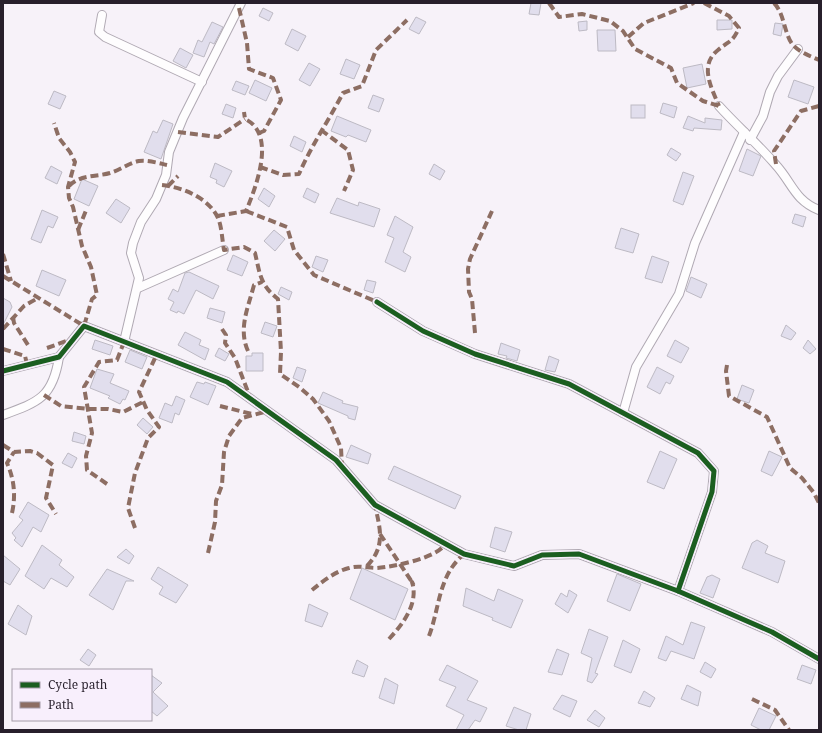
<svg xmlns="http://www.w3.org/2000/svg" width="822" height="733" viewBox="0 0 822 733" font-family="'Noto Serif',serif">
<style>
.building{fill:#e1deed;stroke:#bdbac4}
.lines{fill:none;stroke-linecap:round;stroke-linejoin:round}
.street-casing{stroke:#b0a9b3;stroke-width:10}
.street{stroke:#fefdfe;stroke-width:8}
.quiet{stroke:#8d6e63;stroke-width:4;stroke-dasharray:8 4;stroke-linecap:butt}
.cycleway-casing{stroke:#f8effc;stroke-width:8}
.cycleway{stroke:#1b5e20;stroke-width:5}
</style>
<rect width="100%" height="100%" fill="#f7f2f9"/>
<!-- building -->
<g class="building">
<polygon points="531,3 541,3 539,15 529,14"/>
<polygon points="263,8 273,13 269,21 259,16"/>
<polygon points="416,17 426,22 419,34 409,29"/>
<polygon points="717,20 732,20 732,29 717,30"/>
<polygon points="587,21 587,30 579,31 578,22"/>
<polygon points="212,22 223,27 214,44 210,42 204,57 193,53 198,40 202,42"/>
<polygon points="775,23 783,24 781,36 773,34"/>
<polygon points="292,29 306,36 298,51 285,44"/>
<polygon points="597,30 615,30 616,51 598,51"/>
<polygon points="180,48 193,55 186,68 173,61"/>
<polygon points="346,59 360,65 354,79 340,74"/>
<polygon points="309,63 320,69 310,86 299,80"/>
<polygon points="702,64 706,84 687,88 683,68"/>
<polygon points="255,80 272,88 266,101 249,93"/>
<polygon points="794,80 814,87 808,104 788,97"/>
<polygon points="236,81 249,86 245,95 232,90"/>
<polygon points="54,91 66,96 60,109 48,104"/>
<polygon points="373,95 384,99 379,112 368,108"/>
<polygon points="663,103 677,107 674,118 660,113"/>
<polygon points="226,104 236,108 233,118 222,114"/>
<rect x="631" y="105" width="14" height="13"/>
<polygon points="337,116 371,130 366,142 348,135 346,137 331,131"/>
<polygon points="688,116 705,123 705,118 722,120 721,130 694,128 693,131 683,128"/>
<polygon points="163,120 173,124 161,159 144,152 153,131 157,133"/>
<polygon points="294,136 306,142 302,152 290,146"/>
<polygon points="671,148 681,154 676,161 667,155"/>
<polygon points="747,149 761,156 753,176 739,171"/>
<polygon points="215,163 232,171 224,187 216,183 217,180 210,177"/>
<polygon points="434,164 445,171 440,180 429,174"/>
<polygon points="51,166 62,172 57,184 45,178"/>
<polygon points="683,172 694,176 683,205 673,201"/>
<polygon points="82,179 98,186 89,206 74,199"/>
<polygon points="264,188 275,196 269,207 258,199"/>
<polygon points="307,188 319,194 315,203 303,197"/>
<polygon points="337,198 358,206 359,202 380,209 374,227 330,213"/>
<polygon points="116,199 130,208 121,223 106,213"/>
<polygon points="42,210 58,217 53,228 48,226 41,243 31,239"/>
<polygon points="795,214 806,217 803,227 792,223"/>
<polygon points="395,216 413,227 403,252 411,257 405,272 385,262 394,238 387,235"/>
<polygon points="621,228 639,234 633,253 615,248"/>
<polygon points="274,230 285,239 275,251 264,241"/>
<polygon points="233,255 248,262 242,276 227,270"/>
<polygon points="316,256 328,260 323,272 312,267"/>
<polygon points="652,256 669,262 662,283 645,278"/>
<polygon points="42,270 66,280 59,296 36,286"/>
<polygon points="189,272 219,286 213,299 196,290 184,314 178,311 177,313 170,310 174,302 168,299 173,289 178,292 185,273"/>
<polygon points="691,277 707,284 701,298 686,291"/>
<polygon points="367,280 376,282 373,293 364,290"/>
<polygon points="281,287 292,292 289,300 278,294"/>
<polygon points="3,298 10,302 12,307 3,325"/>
<polygon points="210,308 225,312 222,323 207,318"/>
<polygon points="265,322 277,326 273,337 261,333"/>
<polygon points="786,325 796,333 791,340 781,336"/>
<polygon points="185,332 201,340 199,345 209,349 205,360 178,345"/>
<polygon points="95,340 113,346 110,355 92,349"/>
<polygon points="675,340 689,348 681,363 667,356"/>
<polygon points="808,340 816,349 810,354 803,348"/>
<polygon points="501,343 520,350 517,361 506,358 507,356 498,354"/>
<polygon points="219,348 229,354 225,361 215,356"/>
<polygon points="130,350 147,357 142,369 125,362"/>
<polygon points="252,353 263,353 263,371 246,371 246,356 252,356"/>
<polygon points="549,356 559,360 555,372 545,370"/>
<polygon points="297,367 306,370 302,382 293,378"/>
<polygon points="657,367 674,376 670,384 666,382 660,394 647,387"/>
<polygon points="97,369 114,374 110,383 129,391 125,400 123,399 120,404 108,398 110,396 90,388"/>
<polygon points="197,382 204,384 205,382 216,386 208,405 190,397"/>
<polygon points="742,385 754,390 749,403 737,399"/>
<polygon points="323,392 343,401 342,403 358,407 355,420 348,418 348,416 318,403"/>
<polygon points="176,396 185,400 179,415 175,413 172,423 159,418 165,403 172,406"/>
<polygon points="143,418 153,427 147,434 137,425"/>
<polygon points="74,432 86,436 84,444 72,441"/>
<polygon points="351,445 371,454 368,464 346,457"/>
<polygon points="660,451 677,459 664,489 647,482"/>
<polygon points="769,451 782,457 772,476 761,471"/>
<polygon points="68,453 77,458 72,468 62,463"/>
<polygon points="394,466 461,496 455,509 388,479"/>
<polygon points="28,502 49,515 41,532 33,527 22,547 14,540 16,538 12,533 23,520 19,517"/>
<polygon points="495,527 512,532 505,552 490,547"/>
<polygon points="757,540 768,546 765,553 785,561 778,583 742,568 752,543"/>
<polygon points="42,545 62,560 59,565 74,577 67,587 51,578 44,589 25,576"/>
<polygon points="126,549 134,556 129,564 117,557"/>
<polygon points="3,555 20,569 10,585 3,581"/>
<polygon points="158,567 188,585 176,603 159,594 163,587 151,579"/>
<polygon points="362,568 408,589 395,620 350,599"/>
<polygon points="107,569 134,581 126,581 113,610 89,595"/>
<polygon points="617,574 641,584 630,611 607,601"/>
<polygon points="712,575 720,579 713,598 700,593 707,577"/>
<polygon points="466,588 494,601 498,589 523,600 511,628 492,620 493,618 463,606"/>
<polygon points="569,590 577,595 568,613 555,604 561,593 567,597"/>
<polygon points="309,604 328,613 322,627 305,621"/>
<polygon points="18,605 32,616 26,635 8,624"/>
<polygon points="691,622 705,627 694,659 671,651 666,661 658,658 666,636 683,645"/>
<polygon points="589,629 608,637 595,673 598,674 592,683 587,681 592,658 581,653"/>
<polygon points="623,640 640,649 631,673 614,666"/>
<polygon points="88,649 96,655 89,666 80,660"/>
<polygon points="557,649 569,654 562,675 548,672"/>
<polygon points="357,660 368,666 364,677 352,673"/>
<polygon points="705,662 716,669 711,678 700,672"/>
<polygon points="447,665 478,681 467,700 487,708 480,722 475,720 468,730 456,730 464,715 446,706 456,687 439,680"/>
<polygon points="802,665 816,670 811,684 797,679"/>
<polygon points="151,675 162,683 153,692 168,706 157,716 151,711"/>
<polygon points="385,678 398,685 394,704 379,698"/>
<polygon points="687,685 701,692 698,706 681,699"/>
<polygon points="644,691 655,698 650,707 638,703"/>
<polygon points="562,695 577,701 570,717 553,709"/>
<polygon points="514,707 531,714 526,730 519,730 506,726"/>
<polygon points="759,708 776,716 769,730 761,730 751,725"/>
<polygon points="595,710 605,718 599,727 587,720"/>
</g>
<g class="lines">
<defs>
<g id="street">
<polyline points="102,15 99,32 105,37 202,82"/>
<path d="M719 106C737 126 757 143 775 164 792 182 794 200 819 210"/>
<polyline points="750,140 763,116 770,92 778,76 798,49"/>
<polyline points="138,288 224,250"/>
<polyline points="377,302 423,331 475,354 569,384 698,453 714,471 712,492 678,591"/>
<polyline points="124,342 139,278 131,253 133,243 141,222 156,199 166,175 169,152 183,118 241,3"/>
<polyline points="3,371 59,357 84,326 227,382 336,460 375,505 464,554 514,566 542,555 579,554 678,591 772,632 819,659"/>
<polyline points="623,413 636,367 679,294 695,243 744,132"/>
<path d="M3 415C39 402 53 397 59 357"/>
</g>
</defs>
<!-- street casing -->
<use href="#street" class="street-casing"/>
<!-- street -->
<use href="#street" class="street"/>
<!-- quiet -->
<g class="quiet">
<polyline points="549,3 559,17 582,14 610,21 623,31 635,49 671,68 677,83 703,101 719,106"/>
<path d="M704 3 729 16 739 28C732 43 730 40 718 50 699 65 711 87 719 106"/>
<path d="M774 3C785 14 784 36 794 46 801 53 810 56 819 60"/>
<polyline points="239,8 247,43 249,69 273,78 281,100 264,131 259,133"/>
<polyline points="628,37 644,23 694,3"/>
<polyline points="321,130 348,150 353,170 344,191"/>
<polyline points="178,132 218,137 245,119"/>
<polyline points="776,164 774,151 801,111 819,106"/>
<path d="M260 167 283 175 299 174C311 146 329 120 343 93L362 86 376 50 407 20"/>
<path d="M162 185C181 187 207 197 217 216 222 225 222 240 224 250L244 247 255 253C260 274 260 285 278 299L281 352 280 374 299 387 313 399 329 421 341 448 342 467"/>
<path d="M69 186C81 174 96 177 110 173 120 170 129 163 139 161 148 160 158 163 167 165"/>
<polyline points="168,186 178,176"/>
<polyline points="246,211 287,227 294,250 314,275 377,302"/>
<path d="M217 216 246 211C256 187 277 134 245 119L244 112"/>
<polyline points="78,230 87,208"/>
<polyline points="3,254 11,281"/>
<polyline points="3,276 84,326 92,299 97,295 91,267 82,246 73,207 69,198 68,187 75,162 70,152 59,138 54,123"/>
<polyline points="13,317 14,323 28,345"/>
<polyline points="3,329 24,306 38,298"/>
<polyline points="222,329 226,335 225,343 235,358 250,397"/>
<polyline points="475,333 472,299 469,292 468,269 470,259 492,211"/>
<polyline points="47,348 72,339"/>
<polyline points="3,349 25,356 27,364"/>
<path d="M248 351C238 329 248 308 254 285L262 282"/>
<polyline points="727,365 726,371 729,396 767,417 790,468 802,478 814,493 819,503"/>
<polyline points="44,395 61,406 89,409 108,409 123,412 143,402"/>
<polyline points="220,406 252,414"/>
<polyline points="3,445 14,452 30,451 37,453 53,465 46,498 56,514"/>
<polyline points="107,484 87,470 86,456 92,433 84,387 99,362 117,360 124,342"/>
<path d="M12 513C16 495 14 479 7 463L14 452"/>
<polyline points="135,528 128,508 135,473 148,438 159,427 147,410 139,392 157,354"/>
<polyline points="380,534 412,582"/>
<polyline points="208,553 215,522 216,501 222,485 224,452 229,436 242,418 268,411"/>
<path d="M367 566C386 546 380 529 375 505"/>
<path d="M312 590C323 581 336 571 349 568 359 565 367 568 377 568 392 567 438 558 445 544"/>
<path d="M429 636C440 607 438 576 464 554"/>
<path d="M389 639C403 624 419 603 412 582L414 586"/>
<polyline points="752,699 775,710 789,730"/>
</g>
<defs>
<g id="cycleway">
<polyline points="377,302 423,331 475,354 569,384 698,453 714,471 712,492 678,591"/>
<polyline points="3,371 59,357 84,326 227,382 336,460 375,505 464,554 514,566 542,555 579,554 678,591 772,632 819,659"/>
</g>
</defs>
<!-- cycleway casing -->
<use href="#cycleway" class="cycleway-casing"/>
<!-- cycleway -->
<use href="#cycleway" class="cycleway"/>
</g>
<!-- border -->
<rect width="822" height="733" fill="none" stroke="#271f2b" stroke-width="8"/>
<!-- legend -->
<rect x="12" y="669" width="140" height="52" fill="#f8effc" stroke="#a49ca8"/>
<rect x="20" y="682" width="20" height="6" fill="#1b5e20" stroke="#a49ca8"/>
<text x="48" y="689" font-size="12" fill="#271f2b">Cycle path</text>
<rect x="20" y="702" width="20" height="6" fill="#8d6e63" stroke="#a49ca8"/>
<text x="48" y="709" font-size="12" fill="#271f2b">Path</text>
</svg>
